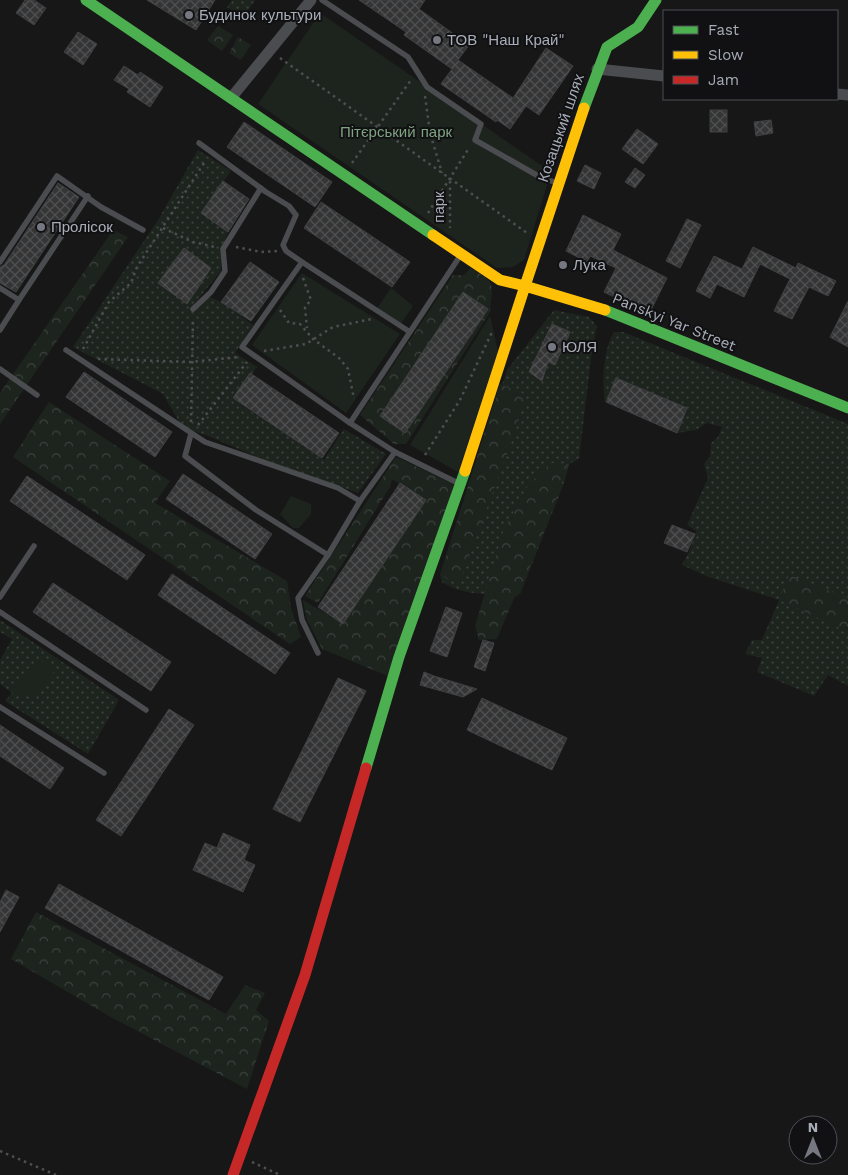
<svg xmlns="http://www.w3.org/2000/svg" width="848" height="1175" viewBox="0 0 848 1175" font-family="'Work Sans',sans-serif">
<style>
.grass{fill:url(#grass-dots)}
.forest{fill:url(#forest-crowns)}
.park{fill:#1d241e}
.building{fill:url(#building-cross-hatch);stroke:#3f4043}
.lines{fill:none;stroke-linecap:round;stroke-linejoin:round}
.path{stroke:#4d4e52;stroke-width:2.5;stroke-dasharray:2.5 4;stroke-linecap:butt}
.lane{stroke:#4b4c50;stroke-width:5.5}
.street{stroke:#4b4c50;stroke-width:11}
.fast{stroke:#4caf50;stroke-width:11}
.slow{stroke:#ffc107;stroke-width:11}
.jam{stroke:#c62828;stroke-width:11}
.poi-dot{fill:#757880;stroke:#111113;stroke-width:2}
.labels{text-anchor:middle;stroke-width:4;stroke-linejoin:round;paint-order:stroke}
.poi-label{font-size:15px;fill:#a8adb8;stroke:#111113;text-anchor:start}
.street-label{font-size:15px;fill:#a8adb8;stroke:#111113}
.park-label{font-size:15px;fill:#7fa381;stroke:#111113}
</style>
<defs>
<pattern id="grass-dots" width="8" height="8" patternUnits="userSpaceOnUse" patternTransform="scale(1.25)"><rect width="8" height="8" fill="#1d241e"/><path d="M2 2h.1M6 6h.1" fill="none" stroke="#3b413d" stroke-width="1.8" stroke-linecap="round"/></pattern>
<pattern id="forest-crowns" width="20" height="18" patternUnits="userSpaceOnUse" patternTransform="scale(1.25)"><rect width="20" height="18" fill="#1d241e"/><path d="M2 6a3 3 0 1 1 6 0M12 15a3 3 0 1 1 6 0" fill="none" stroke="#3b413d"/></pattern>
<pattern id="building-cross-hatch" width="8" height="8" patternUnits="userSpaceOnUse" patternTransform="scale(1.25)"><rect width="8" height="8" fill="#353536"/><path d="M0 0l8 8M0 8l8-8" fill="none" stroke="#4f5051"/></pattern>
</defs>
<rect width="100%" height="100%" fill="#171717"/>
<!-- grass -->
<g class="grass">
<polygon points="232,0 255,0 243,18 227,7"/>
<polygon points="198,150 231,171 201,213 228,232 221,251 221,271 194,304 193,308 207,296 221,302 253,325 235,353 257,367 233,399 324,460 344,429 386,454 358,493 265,460 206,435 183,428 163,394 73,347 158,220"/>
<path d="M554 310 589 317 597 326 592 350 579 459 569 464 564 483 520 594C493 594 465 597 442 582L440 575 507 370Z"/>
<path d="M614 332H623L848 424V686L828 675 814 696 757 672 762 658 745 654 752 640H762L779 600 709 577 682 565 690 550 696 531 687 525 708 478 704 464 710 456 711 443 718 437 722 427 707 423 696 430 677 433 687 408 617 378 605 402C602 382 603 350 614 332Z"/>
<polygon points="0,620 119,700 88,754 5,701 12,693 0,684 0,660 12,639 0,632"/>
</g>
<!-- forest -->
<g class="forest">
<polygon points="218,26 233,35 222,51 207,40"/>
<polygon points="238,37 251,45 241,60 229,53"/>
<polygon points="113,230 128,237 0,424 0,393"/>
<path d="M471 268C498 284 492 285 490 312L406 444H394L360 415 453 275H464Z"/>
<polygon points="500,384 526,395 515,432 459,584 440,575"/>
<polygon points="49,402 170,481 155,503 287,581 291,608 301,637 290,644 13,457"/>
<polygon points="396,457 455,485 388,676 322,649 307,620 303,600 343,624 425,500 392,479 390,487 318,603 305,596"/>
<polygon points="551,463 569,464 520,594 514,598 497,639 479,640 475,626 504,529 529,484"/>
<polygon points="789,575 848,598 848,632 779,600"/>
<polygon points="36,912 226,1014 245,985 265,993 256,1010 269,1021 247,1089 109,1016 11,959"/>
</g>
<!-- park -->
<g class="park">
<polygon points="320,13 551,172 524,260 513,267 497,268 258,104"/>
<polygon points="302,273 400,334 346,413 252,345"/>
<polygon points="391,288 413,306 400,325 376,310"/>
<polygon points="490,316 498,351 458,472 410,445"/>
<polygon points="291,496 311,504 311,514 299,528 293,528 280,514"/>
<polygon points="46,661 53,665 53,678 34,695 12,693 12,684 24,679 33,664"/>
</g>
<!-- building -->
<g class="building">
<polygon points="25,0 34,0 46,8 34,25 16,13"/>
<polygon points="147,0 215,0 196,30"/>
<polygon points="359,0 425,0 419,9 469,45 458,60 513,98 546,48 573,66 539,115 526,106 510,129 497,120 496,122 441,84 452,69 404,35 406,32"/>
<polygon points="78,32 97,44 83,65 64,52"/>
<polygon points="124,66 138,75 140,72 163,87 150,107 127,92 129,89 114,80"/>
<rect x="710" y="110" width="17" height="22"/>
<polygon points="771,120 773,133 756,136 754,122"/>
<polygon points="244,122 332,182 315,207 227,147"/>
<polygon points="637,129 658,144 643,164 622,149"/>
<polygon points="585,165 601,173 594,189 577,181"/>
<polygon points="635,168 645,175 635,188 625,182"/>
<polygon points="223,181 249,199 228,232 201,213"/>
<polygon points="58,183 79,197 16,292 0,283 0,267 4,265"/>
<polygon points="321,202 410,262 392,287 304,228"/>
<polygon points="583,215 621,234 613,250 667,278 649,314 604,292 616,268 590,256 587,262 566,251"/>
<polygon points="687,219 701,225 680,268 666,261"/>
<polygon points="753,247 796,268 798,263 836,281 828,296 809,287 792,319 774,311 790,279 760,264 744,297 717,284 710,298 696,291 714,256 742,269"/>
<polygon points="184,248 211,268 187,304 158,283"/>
<polygon points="250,262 279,282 251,321 221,302"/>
<polygon points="463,292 488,309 405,433 380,416"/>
<polygon points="848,301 848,347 830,337"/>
<polygon points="552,324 570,332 555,365 548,362 542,381 529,372"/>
<polygon points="84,372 172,432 155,457 66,397"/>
<polygon points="250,373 339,433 322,458 233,398"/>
<polygon points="616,378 687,408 677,433 606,402"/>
<polygon points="183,474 272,534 255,559 166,499"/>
<polygon points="27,476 145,555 127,580 10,501"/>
<polygon points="400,483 426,500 343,624 318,607"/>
<polygon points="672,525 695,534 687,552 664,543"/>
<polygon points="172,574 290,653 275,674 158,595"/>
<polygon points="53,583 171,662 151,691 33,612"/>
<polygon points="446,607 462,613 447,657 430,651"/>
<polygon points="483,640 494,643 485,671 474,667"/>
<polygon points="424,672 434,676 477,689 463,697 420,685"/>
<polygon points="338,678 366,691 300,822 273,809"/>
<polygon points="482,698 567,738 552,770 467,730"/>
<polygon points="169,709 194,725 121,836 96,820"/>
<polygon points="0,725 64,768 50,789 0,756"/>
<polygon points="223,833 250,845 244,860 255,865 243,892 193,870 205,843 217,848"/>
<polygon points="59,884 223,977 209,1000 45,908"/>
<polygon points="6,890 19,897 0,932 0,902"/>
</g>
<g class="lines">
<!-- path -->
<g class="path">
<polyline points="280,58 527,233"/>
<polyline points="425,96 430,133 442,173"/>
<polyline points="352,163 411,80"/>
<polyline points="450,181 450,228"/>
<polyline points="428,213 469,148"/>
<polyline points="163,228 193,242 215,247"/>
<polyline points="236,247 261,252 277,251"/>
<polyline points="303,278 311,300 305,307 307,328"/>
<polyline points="280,310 289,323 300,324 313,339 339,358 348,369 354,399"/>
<polyline points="83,349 109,302 131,283 137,267 206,160"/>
<polyline points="264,351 306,344 333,327 372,319"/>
<polyline points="98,359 191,362 239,357"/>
<polyline points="191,422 193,318"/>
<polyline points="198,425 247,362"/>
<polyline points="425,455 460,400 493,330"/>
<polyline points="0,1151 56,1175"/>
<polyline points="252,1162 280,1175"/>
</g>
<!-- lane -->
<g class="lane">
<polyline points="322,0 408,57 427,87 481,124 475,140 540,177 557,183"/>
<polyline points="199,143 266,192 289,206 296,215 283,245 286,251 302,262"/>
<polyline points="0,262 57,176 101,207 143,230"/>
<polyline points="0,288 19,300 0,330"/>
<polyline points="19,300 88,196"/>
<polyline points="193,309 211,292 225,271 223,249 261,188"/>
<polyline points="410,332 302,262 242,347 350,423 460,256"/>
<polyline points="66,350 205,442 338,488 360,501 395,452 460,484"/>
<polyline points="0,369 37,395"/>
<polyline points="350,423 395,452"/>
<polyline points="191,434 185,456 256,510 328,555 360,501"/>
<polyline points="0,597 34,546"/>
<polyline points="0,612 146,710"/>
<polyline points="318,653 302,620 298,598 328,555"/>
<polyline points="0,707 104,773"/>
</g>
<!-- street -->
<g class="street">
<polyline points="597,69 664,76"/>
<polyline points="837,94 848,95"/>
<polyline points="231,98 311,0"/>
</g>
<!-- fast -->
<g class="fast">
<polyline points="86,0 433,235"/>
<polyline points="584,108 607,47 638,27 656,0"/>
<polyline points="605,310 848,408"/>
<polyline points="366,768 399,657 465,471"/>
</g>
<!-- slow -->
<g class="slow">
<polyline points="433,235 500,280 525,286 584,108"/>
<polyline points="465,471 525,286 605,310"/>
</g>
<!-- jam -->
<polyline class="jam" points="233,1175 305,975 366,768"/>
</g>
<!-- markers -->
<g class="poi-dot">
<circle cx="189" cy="15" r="5"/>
<circle cx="437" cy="40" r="5"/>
<circle cx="41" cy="227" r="5"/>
<circle cx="563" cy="265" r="5"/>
<circle cx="552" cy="347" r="5"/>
</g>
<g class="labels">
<!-- poi labels -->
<g class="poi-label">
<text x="199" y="20">Будинок культури</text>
<text x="447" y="45">ТОВ "Наш Край"</text>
<text x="51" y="232">Пролісок</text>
<text x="573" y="270">Лука</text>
<text x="562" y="352">ЮЛЯ</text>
</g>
<!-- street labels -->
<g class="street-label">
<text transform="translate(561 128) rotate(-71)" y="5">Козацький шлях</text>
<text transform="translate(439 207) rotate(-90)" y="5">парк</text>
<text transform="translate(674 322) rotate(22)" y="5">Panskyi Yar Street</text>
</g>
<!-- park labels -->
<g class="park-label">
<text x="396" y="137">Пітєрський парк</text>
</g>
</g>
<!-- legend -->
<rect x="663" y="10" width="175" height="90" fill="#111113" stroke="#4d4f55"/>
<rect x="673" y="26" width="25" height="8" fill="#4caf50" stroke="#4d4f55"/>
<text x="708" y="35" font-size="15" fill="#a8adb8">Fast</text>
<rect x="673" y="51" width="25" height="8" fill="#ffc107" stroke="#4d4f55"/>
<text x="708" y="60" font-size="15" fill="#a8adb8">Slow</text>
<rect x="673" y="76" width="25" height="8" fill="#c62828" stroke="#4d4f55"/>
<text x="708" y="85" font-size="15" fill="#a8adb8">Jam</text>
<!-- north arrow -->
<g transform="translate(813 1140)"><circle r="24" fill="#111113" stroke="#4d4f55"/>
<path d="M0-4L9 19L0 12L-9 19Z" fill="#757880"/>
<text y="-8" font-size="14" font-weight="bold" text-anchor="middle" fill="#a8adb8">N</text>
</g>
</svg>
